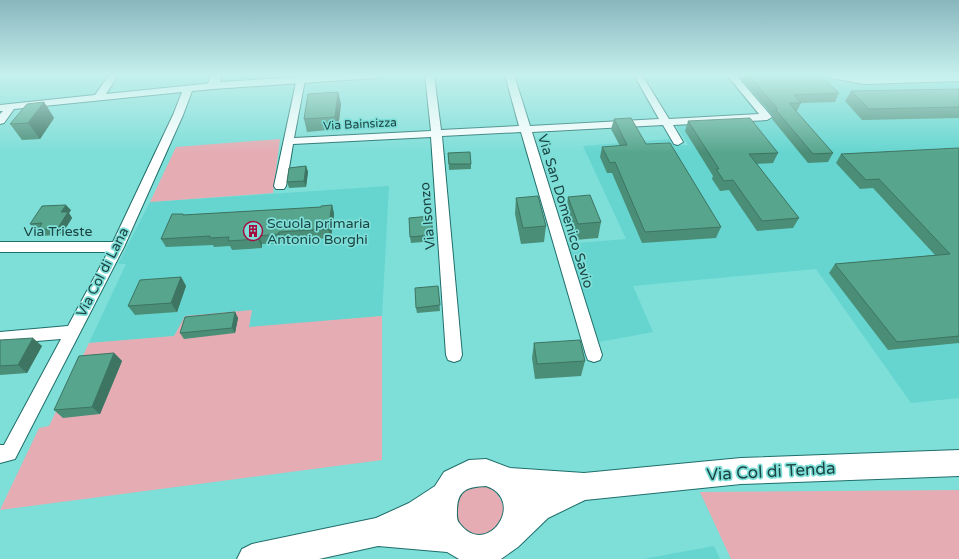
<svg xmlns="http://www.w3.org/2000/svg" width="959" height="559" viewBox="0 0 959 559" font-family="'Varela Round',sans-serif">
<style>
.built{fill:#66d5cf}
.green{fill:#e5acb3}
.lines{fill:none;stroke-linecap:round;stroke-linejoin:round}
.minor-casing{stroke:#1f6e6a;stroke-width:2}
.tertiary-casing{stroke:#1f6e6a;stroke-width:2}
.secondary-casing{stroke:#1f6e6a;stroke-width:2}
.minor{fill:#fff;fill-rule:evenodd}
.tertiary{fill:#fff;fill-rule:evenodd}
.secondary{fill:#fff;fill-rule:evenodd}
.wall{fill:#4b8e78}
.shaded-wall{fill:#3d7462}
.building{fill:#57a58c;stroke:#3d7462}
.labels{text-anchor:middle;stroke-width:3.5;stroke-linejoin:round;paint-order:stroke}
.far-street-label{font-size:12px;fill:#1b4542;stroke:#7eded8}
.street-label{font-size:14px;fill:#1b4542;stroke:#7eded8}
.poi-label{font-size:14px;fill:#1b4542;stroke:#7eded8;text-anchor:start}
.near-street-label{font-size:17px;fill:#1b4542;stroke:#7eded8}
</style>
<rect width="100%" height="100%" fill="#7eded8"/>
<!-- built -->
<g class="built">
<polygon points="736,75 829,75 848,82 959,80 959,398 911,403 816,269 633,286 653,332 599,342 566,244 626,239 583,146 670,139 673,145 688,145 676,126 772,119"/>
<polygon points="389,186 382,316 248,328 252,310 174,336 89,343 126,264 118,264 150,202"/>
<polygon points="714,546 720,559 643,559"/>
</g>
<!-- green -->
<g class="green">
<polygon points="280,139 273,193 150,202 176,147"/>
<polygon points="252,310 249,327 382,316 382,460 0,510 39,428 49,426 89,343 174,336 185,316"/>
<path d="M485 485C501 492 509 510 499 526 497 531 489 535 484 538L459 530 452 505 456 496 469 486Z"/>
<polygon points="959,490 959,559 731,559 700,492"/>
</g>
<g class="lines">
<defs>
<g id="minor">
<polygon points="109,75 118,75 106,94 213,83 218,86 213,89 192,91 183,115 124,247 15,459 0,463 0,445 4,445 61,339 0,344 0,332 68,326 108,252 0,252 0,242 113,242 173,115 182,92 14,109 4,123 0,124 0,114 3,111 0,111 0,105 95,95"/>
<polygon points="425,75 434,75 441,130 519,126 505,75 514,75 530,126 659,119 634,75 642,75 669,119 759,114 727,75 736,75 772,117 767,120 673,125 683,142 678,145 674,144 663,125 532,132 602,355 600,360 594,362 588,360 586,355 521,132 442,136 462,355 460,360 454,362 448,360 446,355 431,137 293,144 286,186 284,189 276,189 274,186 297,78 303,78 305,80 294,138 431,131"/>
</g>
<polygon id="tertiary" points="211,75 222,75 220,82 327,75 381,75 375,78 213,89 209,88 207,86"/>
<g id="secondary">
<polygon points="830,75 959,75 959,81 864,84 832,78"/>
<path d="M959 450V476L741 484 585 500 548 518 518 547 501 559H459L447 552 378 546 319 559H237L242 549 252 544 376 518 409 503 435 486 444 472 469 460 486 459 510 468 584 473 741 458ZM486 486C527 500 488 559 460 524 456 520 457 515 457 509 458 489 468 487 486 486Z"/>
</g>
</defs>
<!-- minor casing -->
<use href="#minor" class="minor-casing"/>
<!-- tertiary casing -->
<use href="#tertiary" class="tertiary-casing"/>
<!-- secondary casing -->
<use href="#secondary" class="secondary-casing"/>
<!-- minor -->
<use href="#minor" class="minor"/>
<!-- tertiary -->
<use href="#tertiary" class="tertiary"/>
<!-- secondary -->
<use href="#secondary" class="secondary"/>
</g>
<!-- wall -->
<g class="wall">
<polygon points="738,75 820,75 839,93 835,102 801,103 797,111 796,111 833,153 828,162 808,163 772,119 773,116"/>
<polygon points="959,89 959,118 862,120 845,101 851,91"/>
<polygon points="338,92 341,104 338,129 307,132 304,119"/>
<polygon points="44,102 54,118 40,139 22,140 10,124"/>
<polygon points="614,119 646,144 721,227 716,238 642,243 612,173 607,173 600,157 602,147 620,146 611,129"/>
<polygon points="688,121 778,153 773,163 756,164 799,218 793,228 757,231 729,190 720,191 712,179 713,176 685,131"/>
<polygon points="959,148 959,343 888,350 829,273 835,264 935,255 873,188 860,189 836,163 841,154"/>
<polygon points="448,153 471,164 471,169 449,170"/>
<polygon points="306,166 308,172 306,187 289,188 287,182"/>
<polygon points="568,197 601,222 598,238 575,240 566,213"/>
<polygon points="516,198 546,226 544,242 521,244 515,214"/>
<polygon points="332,205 334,214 331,238 282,241 282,243 262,244 262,248 232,250 230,246 214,247 213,245 166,247 161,239 183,214 184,215 321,207"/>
<polygon points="71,210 69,213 72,218 62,234 43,236 38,230 35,230 30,224"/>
<polygon points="431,216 434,241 411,243 410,237"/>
<polygon points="181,277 186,286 177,312 135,315 128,306"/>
<polygon points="438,286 440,311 417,313 416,308"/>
<polygon points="235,312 238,318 235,333 184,339 180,333"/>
<polygon points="0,340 42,346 27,373 0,375"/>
<polygon points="534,343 585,361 581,376 535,379 532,358"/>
<polygon points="114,353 122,361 100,414 63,418 54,410"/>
</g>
<!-- shaded-wall -->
<g class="shaded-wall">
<polygon points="338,92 341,104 338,129 335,117"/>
<polygon points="44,102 54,118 40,139 28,123"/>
<polygon points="306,166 308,172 306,187 304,181"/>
<polygon points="66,205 71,210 69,213 72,218 62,234 58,228 61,212"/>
<polygon points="332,205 334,214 331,238 328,229"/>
<polygon points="279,232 282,241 282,243 278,234"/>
<polygon points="259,236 262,244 262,248 258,239"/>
<polygon points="181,277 186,286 177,312 171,303"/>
<polygon points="235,312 238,318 235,333 232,328"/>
<polygon points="33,338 42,346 27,373 18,365"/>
<polygon points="114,353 122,361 100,414 92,407"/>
</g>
<!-- building -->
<g class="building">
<polygon points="748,75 820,75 839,93 794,95 801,103 789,103 833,153 813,154 776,110 777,108"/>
<polygon points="959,89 959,107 869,109 851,91"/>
<polygon points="338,92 335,117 304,119 308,94"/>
<polygon points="44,102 28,123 10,124 27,104"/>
<polygon points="631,118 646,144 670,143 721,227 645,232 615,162 610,163 602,147 627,145 614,119"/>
<polygon points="750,118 778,153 749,154 799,218 762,221 733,180 724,181 716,169 719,169 688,121"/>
<polygon points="959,148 959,336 897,342 835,264 950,254 879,179 866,180 841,154"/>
<polygon points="470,152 471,164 449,164 448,153"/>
<polygon points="306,166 304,181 287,182 289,168"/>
<polygon points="590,195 601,222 578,224 568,197"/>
<polygon points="538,196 546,226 523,228 516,198"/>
<polygon points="66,205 61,212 68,212 58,228 38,230 42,223 30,224 42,206"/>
<polygon points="332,205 328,229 279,232 278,234 259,236 258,239 228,241 229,237 210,238 210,236 161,239 172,214 183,214 183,215 321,207 321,206"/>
<polygon points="431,216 433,235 410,237 409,218"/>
<polygon points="181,277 171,303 128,306 140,280"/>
<polygon points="438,286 440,305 416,308 415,288"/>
<polygon points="235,312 232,328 180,333 185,317"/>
<polygon points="33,338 18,365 0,366 0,340"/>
<polygon points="580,340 585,361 537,364 534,343"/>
<polygon points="114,353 92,407 54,410 79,356"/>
</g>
<!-- sky -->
<linearGradient id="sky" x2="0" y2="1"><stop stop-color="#89b6be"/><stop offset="0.49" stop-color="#c5f0ed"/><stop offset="1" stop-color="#c5f0ed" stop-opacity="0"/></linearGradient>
<rect width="959" height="153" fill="url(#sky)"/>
<!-- icons -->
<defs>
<symbol id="building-ring" viewBox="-11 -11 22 22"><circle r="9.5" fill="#7eded8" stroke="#a50d41" stroke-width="1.5"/><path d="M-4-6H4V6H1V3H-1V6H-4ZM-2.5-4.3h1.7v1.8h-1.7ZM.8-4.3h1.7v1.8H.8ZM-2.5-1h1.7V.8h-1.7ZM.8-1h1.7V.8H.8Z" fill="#a50d41"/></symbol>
</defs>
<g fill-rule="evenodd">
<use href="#building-ring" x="242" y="220" width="22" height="22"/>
</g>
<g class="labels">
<!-- far-street labels -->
<g class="far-street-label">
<text transform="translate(360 124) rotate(-3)" y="4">Via Bainsizza</text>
</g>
<!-- street labels -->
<g class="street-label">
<text transform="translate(566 211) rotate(73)" y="5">Via San Domenico Savio</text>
<text transform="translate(427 216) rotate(-95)" y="5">Via Isonzo</text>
<text x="58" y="236">Via Trieste</text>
<text transform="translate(102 272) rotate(-63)" y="5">Via Col di Lana</text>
</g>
<!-- poi labels -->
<g class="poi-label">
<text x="267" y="228">Scuola primaria<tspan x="267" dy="16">Antonio Borghi</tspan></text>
</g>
<!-- near-street labels -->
<g class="near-street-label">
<text transform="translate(771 471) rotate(-3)" y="6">Via Col di Tenda</text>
</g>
</g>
</svg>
